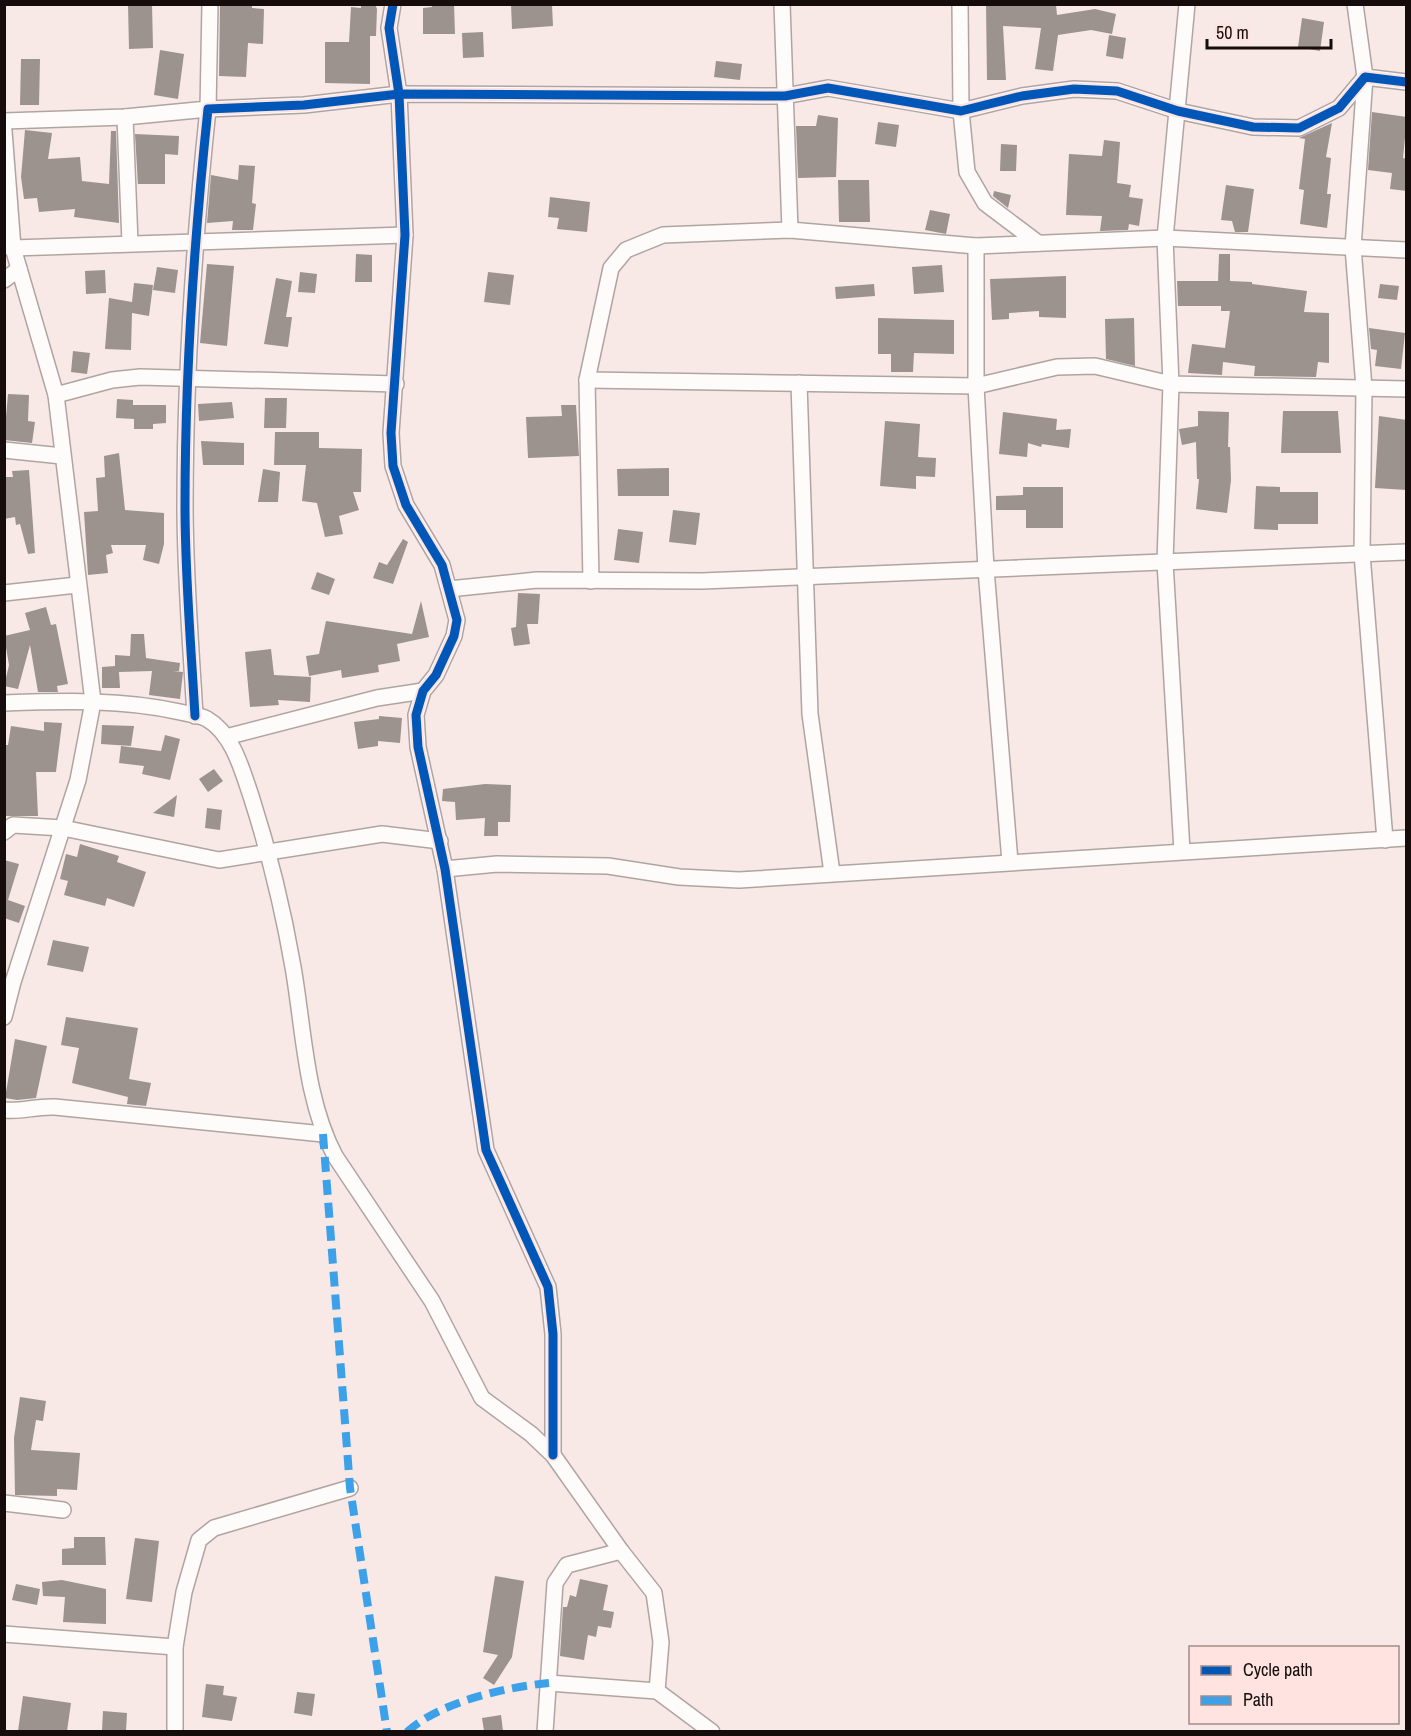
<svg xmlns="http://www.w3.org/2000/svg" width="1411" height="1736" viewBox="0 0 1411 1736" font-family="'Archivo Narrow',sans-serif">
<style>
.building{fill:#9c928e}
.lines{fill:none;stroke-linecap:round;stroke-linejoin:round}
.minor-casing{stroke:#b0a4a3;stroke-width:18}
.minor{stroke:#fefcfb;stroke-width:15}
.quiet{stroke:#3da1e9;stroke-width:8;stroke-dasharray:15 8;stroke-linecap:butt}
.cycleway-casing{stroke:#ffe3e0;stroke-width:13}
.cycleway{stroke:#0057b8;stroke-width:9}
</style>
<rect width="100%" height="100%" fill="#f8e9e7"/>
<!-- building -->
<g class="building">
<polygon points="128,4 152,4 153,48 129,49"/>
<polygon points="220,4 252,4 252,8 264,9 263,44 248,43 246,77 219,76"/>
<polygon points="361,4 375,4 377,9 376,36 370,36 370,84 325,83 325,42 349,42 351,7 361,8"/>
<polygon points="432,4 454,4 455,34 423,34 423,8 432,7"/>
<polygon points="511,4 552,5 553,26 512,29"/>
<polygon points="986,4 1056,5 1057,15 1095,9 1116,14 1112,34 1091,30 1058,35 1053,71 1035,69 1041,28 1003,26 1006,80 987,80"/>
<polygon points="1302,18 1324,22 1320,51 1298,47"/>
<polygon points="483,32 484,57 463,58 462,33"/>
<polygon points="1109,35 1126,38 1123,59 1106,56"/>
<polygon points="160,50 184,54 178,99 154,95"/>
<polygon points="21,59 40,59 39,105 20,105"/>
<polygon points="716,61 742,64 740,80 714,77"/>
<polygon points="1372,112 1407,117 1403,158 1407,159 1407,191 1390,189 1392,173 1368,170"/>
<polygon points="818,115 838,118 836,177 798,178 796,126 816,126"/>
<polygon points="878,122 899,125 896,147 875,144"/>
<polygon points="1332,123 1326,157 1331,158 1327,194 1331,194 1327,228 1300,224 1304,190 1299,189 1305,139 1299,138"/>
<polygon points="25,130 52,133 48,159 80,157 82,181 109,184 111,131 116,131 119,223 74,217 75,209 39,212 37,198 24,199 21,177"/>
<polygon points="135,134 179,136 178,155 165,154 165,184 138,184 138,186"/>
<polygon points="1104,140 1120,142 1117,183 1131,185 1129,197 1143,199 1139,226 1129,224 1128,230 1100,231 1102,216 1066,215 1069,154 1102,156"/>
<polygon points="1001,144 1017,145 1016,171 1000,171"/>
<polygon points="239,165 255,166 252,203 256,204 253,230 232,230 233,221 207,223 211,175 238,180"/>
<polygon points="838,180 869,180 870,222 839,222"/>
<polygon points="1226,185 1254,189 1248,232 1235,232 1232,221 1221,220"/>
<polygon points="994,191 1011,195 1008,208 993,196"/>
<polygon points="550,197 590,202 587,232 557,229 559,218 548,217"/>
<polygon points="930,210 950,214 946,234 925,230"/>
<polygon points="356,254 372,255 372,282 355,282"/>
<polygon points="1219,254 1230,254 1230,281 1252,282 1252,284 1307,291 1304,312 1329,313 1329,363 1318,362 1316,377 1254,376 1255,366 1223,362 1222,375 1188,373 1192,344 1225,348 1230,311 1221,311 1221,306 1178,306 1177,281 1218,281"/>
<polygon points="207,264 234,266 227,346 200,343"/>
<polygon points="942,265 944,292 914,294 912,267"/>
<polygon points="157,267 178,270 175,293 153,290"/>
<polygon points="105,270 106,293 86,294 85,271"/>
<polygon points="300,272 317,274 315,293 298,292"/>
<polygon points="488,272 514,275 510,305 484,302"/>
<polygon points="1066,276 1066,318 1039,317 1039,311 1009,313 1009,319 992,320 990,279"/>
<polygon points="276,278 292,281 286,317 292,317 288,347 264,344"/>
<polygon points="134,283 153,285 149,316 132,313 131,350 105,349 109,298 132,302"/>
<polygon points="874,284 875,296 836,299 835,287"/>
<polygon points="1380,284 1399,286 1397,300 1378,298"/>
<polygon points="878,318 954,320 954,354 914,353 913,372 891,372 891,354 878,354"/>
<polygon points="1134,318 1135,366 1106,359 1105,319"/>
<polygon points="1369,328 1405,333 1401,369 1375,366 1377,350 1371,349"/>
<polygon points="73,351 90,353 87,374 71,372"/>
<polygon points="8,394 29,395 28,421 35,422 32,443 4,440"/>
<polygon points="265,398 287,398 286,428 264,428"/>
<polygon points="117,399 133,400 133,405 166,405 166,423 153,424 153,429 134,429 134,419 116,418"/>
<polygon points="232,402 234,418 199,421 198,404"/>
<polygon points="561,405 576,405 579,456 528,458 526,417 562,416"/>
<polygon points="1198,411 1229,412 1228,447 1230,447 1231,480 1227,513 1196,509 1199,479 1197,479 1196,442 1182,445 1179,429 1198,426"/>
<polygon points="1283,411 1338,411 1341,453 1281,453"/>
<polygon points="1003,412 1057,419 1056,430 1071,429 1069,448 1042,444 1041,447 1028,443 1027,457 999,454"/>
<polygon points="1379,416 1407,420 1407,490 1375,488"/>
<polygon points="885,421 920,424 918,457 936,458 935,477 916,476 916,489 880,486"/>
<polygon points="275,432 319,432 319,448 362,449 361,492 353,492 359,510 339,516 343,534 325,537 317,503 302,501 306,465 274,465"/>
<polygon points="201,441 244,443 244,465 203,465"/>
<polygon points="119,453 125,510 164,513 164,544 159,564 143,560 146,545 111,545 113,553 106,555 108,573 88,575 84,512 98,511 96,478 105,477 104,456"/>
<polygon points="669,468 669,496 618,496 617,469"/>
<polygon points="263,469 280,472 278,502 258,502"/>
<polygon points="29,470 35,553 28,554 20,524 16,525 15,517 4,519 4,477 13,477 12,471"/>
<polygon points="1256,486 1280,487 1280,492 1318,492 1318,524 1278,524 1278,530 1254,529"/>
<polygon points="1023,487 1063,487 1063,528 1026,528 1026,510 996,510 996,496 1023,495"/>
<polygon points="673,510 700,513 696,545 669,542"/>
<polygon points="618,529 643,532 639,563 614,560"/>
<polygon points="403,539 408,542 393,584 373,578 379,562 387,565"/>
<polygon points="317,572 335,579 329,595 311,589"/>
<polygon points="518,593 540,594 538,624 527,624 530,644 514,646 511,628 516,627"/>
<polygon points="421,601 429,637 397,644 400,661 378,665 379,672 342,678 341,670 309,676 306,656 319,654 326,621 412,634"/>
<polygon points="46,607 51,625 56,624 68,684 57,686 58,692 38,692 30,645 18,689 4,686 9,665 4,636 30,630 25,613"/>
<polygon points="131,634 144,634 146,658 180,663 179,671 173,671 183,672 180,699 149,695 152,671 119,672 120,688 102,688 102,667 115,666 115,655 130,656"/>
<polygon points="271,649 274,675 311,677 310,702 278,700 279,705 250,707 245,652"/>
<polygon points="379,716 402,718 400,743 378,741 378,746 358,749 354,722 379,719"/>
<polygon points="44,722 62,723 56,772 36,772 38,816 4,816 4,745 8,745 11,726 44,731"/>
<polygon points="102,725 134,726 131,746 101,744"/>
<polygon points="165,735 180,739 170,780 142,774 144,766 119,763 121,746 161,751"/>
<polygon points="214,769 223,781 208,792 199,779"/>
<polygon points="485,784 511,785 510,822 498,822 498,836 484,836 485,818 456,820 455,802 442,801 443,789"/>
<polygon points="177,795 174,817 153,813"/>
<polygon points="207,808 222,810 220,830 205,828"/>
<polygon points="80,844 119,856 117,862 146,872 134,907 107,898 105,906 64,895 68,881 60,879 66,854 77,857"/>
<polygon points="4,860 19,864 8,900 25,906 19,923 4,918"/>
<polygon points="53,940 89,947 83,972 47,965"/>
<polygon points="66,1017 138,1028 129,1079 151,1083 146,1106 127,1104 128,1097 72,1083 79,1048 61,1045"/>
<polygon points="15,1039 47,1046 36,1098 17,1100 5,1098"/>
<polygon points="20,1397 46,1401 43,1421 36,1420 31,1450 80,1453 77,1490 57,1489 57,1496 15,1495 14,1438"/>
<polygon points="74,1537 105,1537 106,1565 62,1565 62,1549 74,1548"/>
<polygon points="135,1538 159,1541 152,1602 126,1599"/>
<polygon points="495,1576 524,1581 512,1657 494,1685 483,1678 498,1655 483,1652"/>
<polygon points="580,1579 608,1585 603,1610 614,1612 611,1628 598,1626 596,1637 588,1635 584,1660 560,1656 563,1607 567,1607 570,1595 576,1597"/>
<polygon points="62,1580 106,1589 106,1624 63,1622 65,1597 43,1596 42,1582"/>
<polygon points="16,1584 40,1589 37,1605 12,1600"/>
<polygon points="206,1684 224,1686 223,1695 237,1697 232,1721 202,1717"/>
<polygon points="297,1692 315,1694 312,1716 294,1713"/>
<polygon points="23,1696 71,1703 67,1731 18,1731"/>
<polygon points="103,1711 127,1713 126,1731 102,1731"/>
<polygon points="501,1715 503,1731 484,1731 482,1718"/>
</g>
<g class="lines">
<defs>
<g id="minor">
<polyline points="393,4 389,28 399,94 405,235 391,433 393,466 406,505 442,565 457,620 454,636 436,675 423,691 416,715 418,747 445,869 486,1150 548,1287 553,1334 553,1455"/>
<polyline points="782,4 790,230"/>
<polyline points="960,4 961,111 967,172 985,203 1038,243"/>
<polyline points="1355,4 1365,77 1353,247 1364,388 1362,554 1385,840"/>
<polyline points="125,117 130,243"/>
<polyline points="4,121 125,117 208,109 210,4"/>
<polyline points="4,131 13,248 56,395 93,702 78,780 13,982 4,1017"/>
<polyline points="4,246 13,248 405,235"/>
<polyline points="976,246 976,386 986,569 1010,862"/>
<polyline points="4,280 19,269"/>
<polyline points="587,380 976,386 1057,367 1095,366 1171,384 1406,389"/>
<polyline points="799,383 810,714 832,873"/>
<polyline points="56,395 112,380 140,377 396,384"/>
<polyline points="4,450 62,456"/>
<polyline points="591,581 587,380 611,268 626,250 663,235 790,230 976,246 1165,238 1406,250"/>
<polyline points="449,589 537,580 702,581 1406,552"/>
<polyline points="4,593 77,585"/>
<path d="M4 703C63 701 123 699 180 712 188 714 200 715 207 719 233 734 242 770 251 796 269 852 283 909 293 967 304 1030 305 1099 335 1156L432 1301 482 1398 531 1434 553 1455 621 1551 654 1593 661 1642 657 1691 712 1732"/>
<path d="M195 716C191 646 185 576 185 506 185 373 194 241 208 109L304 105 399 94 785 96 828 88 961 111 1022 96 1074 89 1117 91 1178 111 1253 127 1299 128 1339 108 1365 77 1406 82"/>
<polyline points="226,737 377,698 423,691"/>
<polyline points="4,832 13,825 63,828 219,860 382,834 440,841"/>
<polyline points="1182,851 1165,562 1171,384 1165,238 1187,4"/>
<polyline points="445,869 497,864 608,866 679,877 739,880 1406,838"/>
<path d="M4 1110C23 1112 35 1106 55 1107L323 1134"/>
<polyline points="4,1503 63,1510"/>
<polyline points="4,1634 175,1647"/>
<polyline points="549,1683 657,1691"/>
<polyline points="175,1732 175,1647 184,1592 199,1540 214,1528 350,1488"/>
<polyline points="545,1732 555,1583 567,1565 621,1551"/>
</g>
</defs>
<!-- minor casing -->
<use href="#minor" class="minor-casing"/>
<!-- minor -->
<use href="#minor" class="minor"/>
<!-- quiet -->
<g class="quiet">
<polyline points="323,1134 350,1488 387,1732"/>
<path d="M407 1732C439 1702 506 1687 549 1683"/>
</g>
<defs>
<g id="cycleway">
<polyline points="393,4 389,28 399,94 405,235 391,433 393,466 406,505 442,565 457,620 454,636 436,675 423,691 416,715 418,747 445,869 486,1150 548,1287 553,1334 553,1455"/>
<path d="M195 716C191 646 185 576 185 506 185 373 194 241 208 109L304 105 399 94 785 96 828 88 961 111 1022 96 1074 89 1117 91 1178 111 1253 127 1299 128 1339 108 1365 77 1406 82"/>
</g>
</defs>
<!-- cycleway casing -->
<use href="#cycleway" class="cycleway-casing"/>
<!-- cycleway -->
<use href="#cycleway" class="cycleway"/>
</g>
<!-- border -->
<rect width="1411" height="1736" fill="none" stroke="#150c0b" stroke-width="12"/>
<!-- legend -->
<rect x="1189" y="1646" width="210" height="78" fill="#ffe3e0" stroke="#a18d8b" stroke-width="1.5"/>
<rect x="1201" y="1666" width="30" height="9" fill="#0057b8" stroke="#a18d8b" stroke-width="1.5"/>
<text x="1243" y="1676" font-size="18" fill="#150c0b">Cycle path</text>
<rect x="1201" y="1696" width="30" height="9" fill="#3da1e9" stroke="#a18d8b" stroke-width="1.5"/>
<text x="1243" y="1706" font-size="18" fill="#150c0b">Path</text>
<!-- scale -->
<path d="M1207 39v9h124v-9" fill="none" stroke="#150c0b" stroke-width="3"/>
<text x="1216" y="39" font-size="18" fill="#150c0b" stroke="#ffe3e0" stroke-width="4.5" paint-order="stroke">50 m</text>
</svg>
